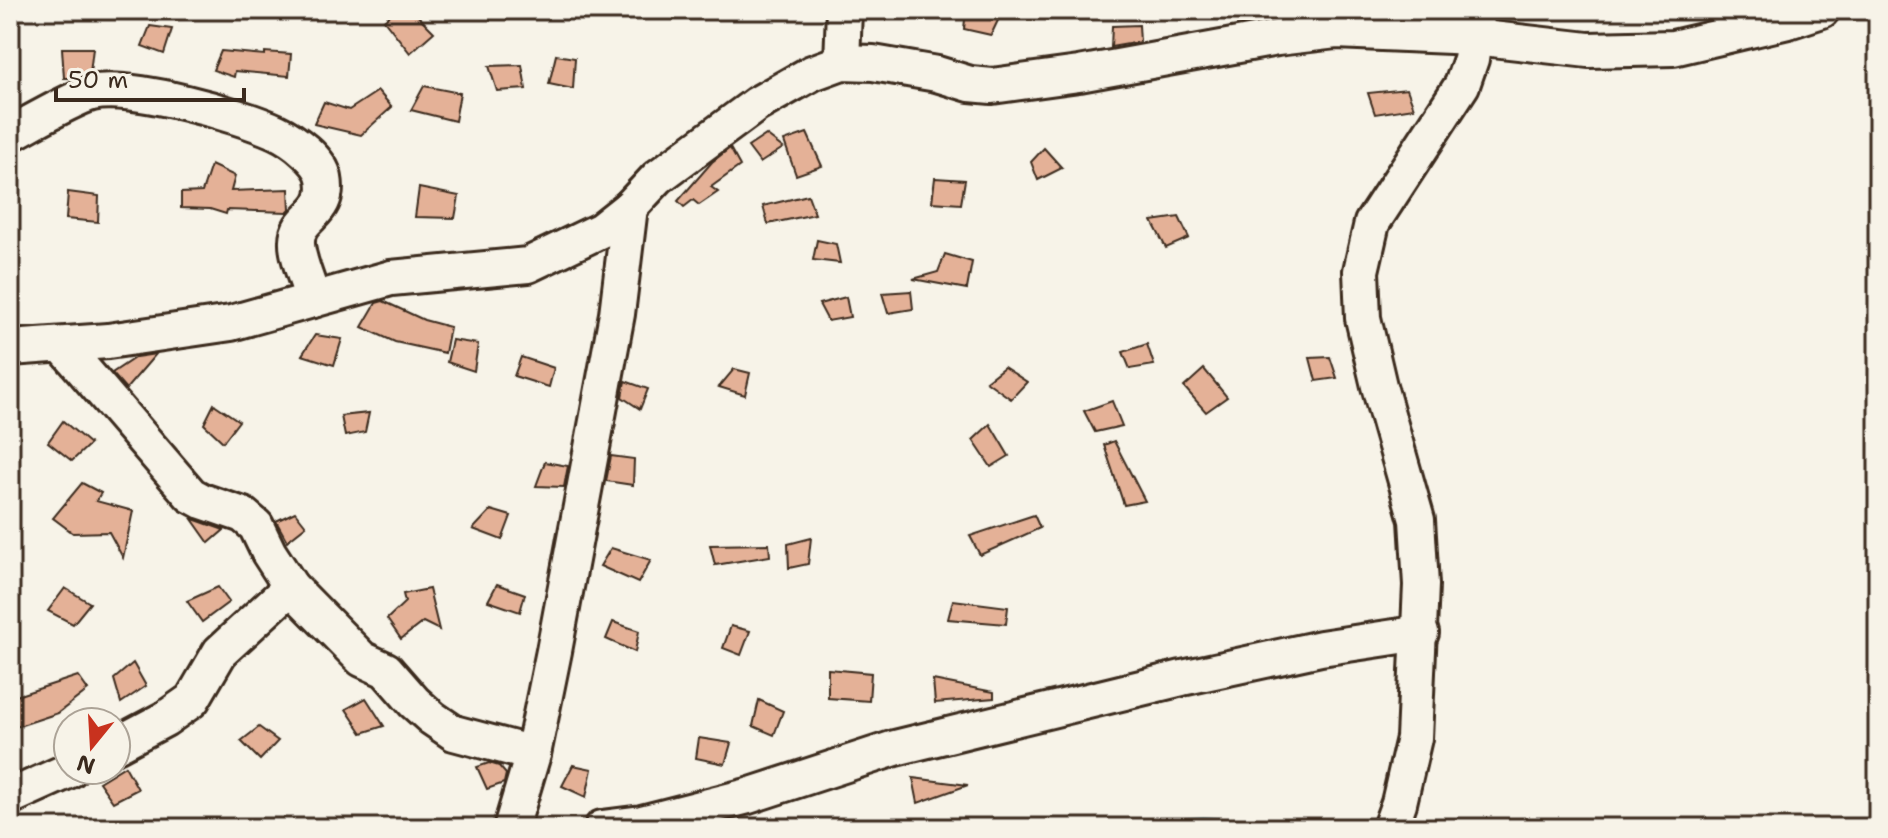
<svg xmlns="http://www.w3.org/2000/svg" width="1888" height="838" viewBox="0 0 1888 838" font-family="'Shantell Sans',sans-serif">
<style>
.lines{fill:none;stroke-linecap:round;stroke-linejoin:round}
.stream{stroke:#61898f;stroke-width:8}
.building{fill:#e4b197;stroke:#3b2a1e;stroke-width:2}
.minor-casing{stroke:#3b2a1e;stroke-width:40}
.minor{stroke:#f7f3e8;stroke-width:34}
</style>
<rect width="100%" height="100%" fill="#f7f3e8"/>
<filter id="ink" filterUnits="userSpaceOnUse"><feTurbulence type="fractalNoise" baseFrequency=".0125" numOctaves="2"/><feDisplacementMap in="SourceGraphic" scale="16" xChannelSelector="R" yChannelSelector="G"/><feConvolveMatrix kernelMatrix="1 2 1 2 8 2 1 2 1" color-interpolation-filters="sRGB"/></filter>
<g filter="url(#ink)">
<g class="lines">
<!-- stream -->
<path class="stream" d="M1150 828C1189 818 1218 818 1256 828"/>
</g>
<!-- building -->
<g class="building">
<polygon points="396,10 412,10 434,32 410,53 384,20"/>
<polygon points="966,10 988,10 1001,14 991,35 964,29"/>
<polygon points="1139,25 1140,42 1111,47 1112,26"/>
<polygon points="150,26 172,29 164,54 142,46"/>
<polygon points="62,48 93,48 90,73 74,78 64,78"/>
<polygon points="221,51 265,55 265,52 291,54 289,76 235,71 234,77 213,70"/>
<polygon points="556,55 575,58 573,89 549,84"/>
<polygon points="522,65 526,89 497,91 489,66"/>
<polygon points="424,86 460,93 455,121 411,110"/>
<polygon points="1407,89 1414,108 1375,114 1368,93"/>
<polygon points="378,91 392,107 361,135 314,124 324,102 349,110"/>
<polygon points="807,133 822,166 796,175 784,141"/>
<polygon points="766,135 783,148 760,163 748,147"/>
<polygon points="730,148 740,166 711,187 718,192 699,205 693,200 684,207 678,201 712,162"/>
<polygon points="1044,148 1062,168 1038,180 1031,162"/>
<polygon points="211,165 235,176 231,191 289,189 290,209 287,212 227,210 226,214 210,209 181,208 181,193 202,192"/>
<polygon points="935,178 965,180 961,204 932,202"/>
<polygon points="419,188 459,196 455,218 415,217"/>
<polygon points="68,192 99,196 98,222 66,219"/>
<polygon points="808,195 815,214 768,224 763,206"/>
<polygon points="1179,217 1189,238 1166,248 1152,221"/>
<polygon points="817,240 836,244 840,263 813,260"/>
<polygon points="945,254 972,262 967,289 913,279 938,272"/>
<polygon points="911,291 913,309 888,313 882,293"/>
<polygon points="846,297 850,317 828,321 819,304"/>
<polygon points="383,301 424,320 450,327 445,353 395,342 362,327 376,303"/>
<polygon points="315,335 342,339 334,365 302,355"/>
<polygon points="452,340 478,344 474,371 447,362"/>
<polygon points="1147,344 1154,365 1130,369 1123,352"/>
<polygon points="156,354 126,389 112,373 136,357"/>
<polygon points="521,357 554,368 549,387 514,376"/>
<polygon points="1330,357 1337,378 1316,381 1310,358"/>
<polygon points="1004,367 1027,382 1011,399 986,381"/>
<polygon points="734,369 750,373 745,395 719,387"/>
<polygon points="1204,369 1227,397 1206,412 1184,387"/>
<polygon points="625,381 648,389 640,409 622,397"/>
<polygon points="1112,401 1122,426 1095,432 1084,411"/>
<polygon points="214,404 239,421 223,442 204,424"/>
<polygon points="369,413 365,432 345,436 341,416"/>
<polygon points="63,421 90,444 72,461 48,442"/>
<polygon points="990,424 1009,456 991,467 973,440"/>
<polygon points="1114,441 1145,501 1124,505 1104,445"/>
<polygon points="611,456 634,459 633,485 606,481"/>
<polygon points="545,462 568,466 564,487 536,486"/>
<polygon points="82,483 101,493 96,501 133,511 123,558 109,532 73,533 53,518"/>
<polygon points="491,510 511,516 502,540 473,529"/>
<polygon points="295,512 306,526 287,541 276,521"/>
<polygon points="1034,515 1040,528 980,555 970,536"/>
<polygon points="192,519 193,519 224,530 209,543"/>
<polygon points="811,538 808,564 789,568 788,544"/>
<polygon points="769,544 770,556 715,565 710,545"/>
<polygon points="611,548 651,560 638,583 600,566"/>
<polygon points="497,584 525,594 520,612 488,601"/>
<polygon points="218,587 229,602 202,622 187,601"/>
<polygon points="65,588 90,603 73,624 48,611"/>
<polygon points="429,589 439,630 423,622 401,639 387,619 405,602 403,594"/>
<polygon points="953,600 1008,607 1006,624 948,619"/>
<polygon points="613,622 639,631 635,652 606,639"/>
<polygon points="731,626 750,631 741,655 723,648"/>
<polygon points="133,663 146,686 121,703 114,679"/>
<polygon points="828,669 871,673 869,701 828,698"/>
<polygon points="78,676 88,690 58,713 13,728 10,698"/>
<polygon points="933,680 994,692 994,698 935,703"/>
<polygon points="366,698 384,726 362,733 346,709"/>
<polygon points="759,700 783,711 774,735 753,726"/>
<polygon points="259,727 278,741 260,760 241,741"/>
<polygon points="699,738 731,743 725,764 696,758"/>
<polygon points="489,763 499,766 506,774 504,783 487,789 477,767"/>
<polygon points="573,765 592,769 586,797 562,786"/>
<polygon points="125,766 138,789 113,802 99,782"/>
<polygon points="913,778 968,785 918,803"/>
</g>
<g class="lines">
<defs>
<g id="minor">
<polyline points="842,62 844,10"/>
<path d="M10 134C31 123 71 99 92 93 130 84 241 115 277 132 292 139 321 160 324 178 331 215 297 215 297 241 296 257 309 284 313 300"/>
<polyline points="62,345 191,495 202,501 243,515 256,526 269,553 291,587 362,659 386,670 414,702 432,718 454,733 533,754"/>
<polyline points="10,348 108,341 231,323 391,278 528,265 601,230 630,207 658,177 757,104 812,73 842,62 873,63 937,74 970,84 992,86 1079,74 1277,38 1336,31 1474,37 1588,50 1673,48 1788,21 1822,10"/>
<polyline points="116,745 165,719 192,700 220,652 291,587"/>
<polyline points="10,797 70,770"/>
<polyline points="511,828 533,754 554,651 617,314 630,207"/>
<polyline points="602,828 642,823 748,796 895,748 1182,678 1321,648 1421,633"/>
<polyline points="1390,828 1399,803 1414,738 1421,585 1417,520 1379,386 1363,318 1361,271 1372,223 1462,85 1471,59 1478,10"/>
</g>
</defs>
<!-- minor casing -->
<use href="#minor" class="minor-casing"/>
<!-- minor -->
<use href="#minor" class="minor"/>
</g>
</g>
<!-- margin -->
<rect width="1888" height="838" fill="none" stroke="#f7f3e8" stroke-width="40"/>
<rect x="20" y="20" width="1848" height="798" fill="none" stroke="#3b2a1e" stroke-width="3" filter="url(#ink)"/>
<!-- north arrow -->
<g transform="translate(92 746) rotate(198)"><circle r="38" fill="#f7f3e8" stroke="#aca397" stroke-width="2"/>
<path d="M0-6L14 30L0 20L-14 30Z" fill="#c8321e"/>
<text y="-12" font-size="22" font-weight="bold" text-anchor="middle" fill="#3b2a1e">N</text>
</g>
<!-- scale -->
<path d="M56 88v12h188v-12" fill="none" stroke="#3b2a1e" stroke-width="4"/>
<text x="68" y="88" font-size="24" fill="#3b2a1e" stroke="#f7f3e8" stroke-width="6" paint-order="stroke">50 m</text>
</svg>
